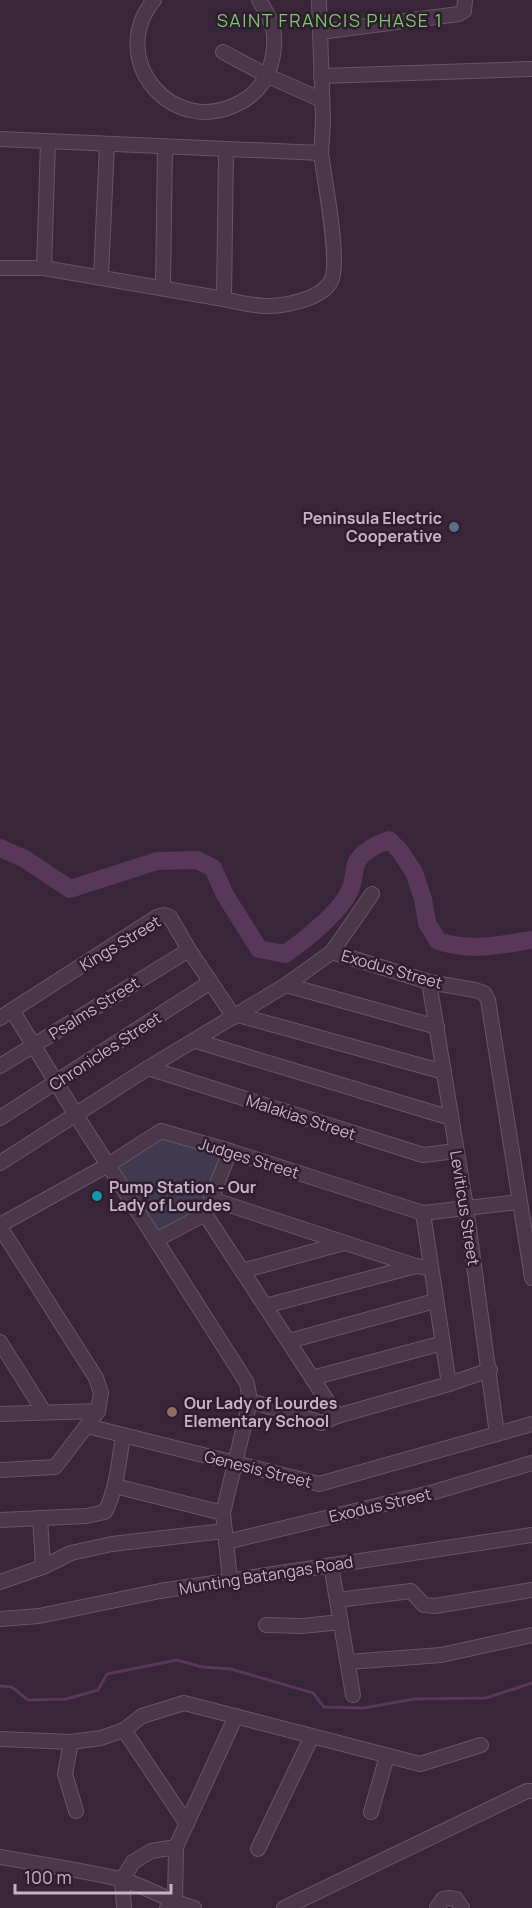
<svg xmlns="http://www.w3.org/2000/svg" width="532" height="1908" viewBox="0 0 532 1908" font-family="Manrope,sans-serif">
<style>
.green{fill:#3f3a4e}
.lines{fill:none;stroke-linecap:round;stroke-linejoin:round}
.stream{stroke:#583758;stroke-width:3}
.river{stroke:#583758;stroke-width:18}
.minor-casing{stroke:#665666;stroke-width:16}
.minor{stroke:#483848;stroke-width:14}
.service-dot{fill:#5c6f8a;stroke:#2d1d2d;stroke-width:2}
.culture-dot{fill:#0f9aa8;stroke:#2d1d2d;stroke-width:2}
.education-dot{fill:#8d6e63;stroke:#2d1d2d;stroke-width:2}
.labels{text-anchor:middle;stroke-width:5;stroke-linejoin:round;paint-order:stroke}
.poi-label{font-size:16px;font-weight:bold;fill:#c4b3c4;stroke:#2d1d2d;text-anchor:start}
.street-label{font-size:16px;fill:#c4b3c4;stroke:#2d1d2d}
.neighbourhood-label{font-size:18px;letter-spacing:1.5px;fill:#7ac76c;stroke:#2d1d2d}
</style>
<rect width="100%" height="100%" fill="#372538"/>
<!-- green -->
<polygon class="green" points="162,1132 228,1151 204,1211 160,1237 112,1162"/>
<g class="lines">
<!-- stream -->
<polyline class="stream" points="0,1686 12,1687 28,1700 66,1699 98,1690 107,1674 177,1660 202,1667 231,1669 313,1693 324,1707 364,1708 414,1699 486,1698 532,1683"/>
<!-- river -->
<path class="river" d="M0 848 25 859 70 889 157 861 197 860 213 868 225 895 259 949 285 954C304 941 339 913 349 892 354 884 353 873 356 864 361 851 378 844 389 840L400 851 414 872 423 899 427 923 438 941C472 952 498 945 532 940"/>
<defs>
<g id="minor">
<path d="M154 0C105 60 174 140 241 102 256 94 266 81 271 64 278 37 274 23 259 0"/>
<polyline points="320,32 459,14 464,11 465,0"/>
<polyline points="223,52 268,76 322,100"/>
<polyline points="321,76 532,69"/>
<polyline points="0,139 321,153 323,121 319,0"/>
<polyline points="0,268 44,268 224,299 226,149"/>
<polyline points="44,268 48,142"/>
<polyline points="101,277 107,144"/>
<polyline points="163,287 165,147"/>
<path d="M224 299C257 307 276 310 309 298 318 294 326 290 331 281 341 263 324 178 321 153"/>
<polyline points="332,952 372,894"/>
<polyline points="429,982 466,1207 497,1434"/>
<polyline points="286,985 437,1027"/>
<polyline points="12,1010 76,1115 156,1240"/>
<polyline points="238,1015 444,1072"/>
<polyline points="0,1018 157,917 164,915 170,917 189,950 234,1017"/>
<polyline points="196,1041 451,1118"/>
<polyline points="0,1066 189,950"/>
<polyline points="148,1068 423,1155 456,1151"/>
<polyline points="0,1118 209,983"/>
<polyline points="0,1163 148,1068 286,985 332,952 429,982 475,990 484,993 488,1000 532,1278"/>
<polyline points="211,1199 416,1266 430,1268"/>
<polyline points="208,1207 230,1151"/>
<polyline points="423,1213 449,1384"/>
<polyline points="0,1225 108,1165 161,1131 230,1151 423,1213 519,1202"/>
<polyline points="0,1227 96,1378 101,1393 98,1411 55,1467 0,1470"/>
<polyline points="242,1271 344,1243"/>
<polyline points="265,1306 416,1266"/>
<polyline points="289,1341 435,1301"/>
<polyline points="0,1342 44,1412"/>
<polyline points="312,1378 443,1343"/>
<polyline points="250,1401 322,1423 337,1416 449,1384 490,1370"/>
<polyline points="0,1414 98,1411"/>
<polyline points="87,1426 319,1484 532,1424"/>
<polyline points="115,1486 223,1513"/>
<polyline points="40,1518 43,1567 71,1553 112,1544 224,1531"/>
<path d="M0 1520 86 1516 105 1512C117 1489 119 1461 123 1435"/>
<polyline points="226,1542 434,1492 532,1463"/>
<polyline points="331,1565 353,1695"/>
<polyline points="230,1580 223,1513 250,1401 247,1383 156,1240 205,1214 337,1416"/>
<polyline points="0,1582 43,1567"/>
<polyline points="337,1600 411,1591 424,1605 435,1606 532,1590"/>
<polyline points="0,1619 39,1616 160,1591 532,1535"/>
<polyline points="266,1625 302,1626 341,1622"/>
<polyline points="348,1662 441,1655 532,1635"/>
<polyline points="124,1730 187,1824"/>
<polyline points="0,1739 71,1742 101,1738 124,1730 142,1716 184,1703 420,1764 481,1745"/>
<polyline points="71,1742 65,1774 76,1811"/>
<polyline points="371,1812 387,1756"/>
<polyline points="258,1849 312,1736"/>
<path d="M0 1857C40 1864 81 1870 120 1879 146 1886 168 1901 194 1908"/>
<polyline points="124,1908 122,1880 133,1862 151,1851 176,1847"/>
<polyline points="167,1908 175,1903 176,1847 236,1716"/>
<polyline points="284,1908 527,1791 532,1791"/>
<polyline points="437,1908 443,1899 449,1898 456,1899 462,1908"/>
</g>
</defs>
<!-- minor casing -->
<use href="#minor" class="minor-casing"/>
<!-- minor -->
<use href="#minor" class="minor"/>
</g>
<!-- markers -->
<circle class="service-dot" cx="454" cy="527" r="6"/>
<circle class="culture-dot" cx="97" cy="1196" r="6"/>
<circle class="education-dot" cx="172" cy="1412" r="6"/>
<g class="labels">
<!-- poi labels -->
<g class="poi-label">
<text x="442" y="524" text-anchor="end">Peninsula Electric<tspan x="442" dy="18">Cooperative</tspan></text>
<text x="109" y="1193">Pump Station - Our<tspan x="109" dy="18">Lady of Lourdes</tspan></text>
<text x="184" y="1409">Our Lady of Lourdes<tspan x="184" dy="18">Elementary School</tspan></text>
</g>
<!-- street labels -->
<g class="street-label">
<text transform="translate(120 943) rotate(-31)" y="6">Kings Street</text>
<text transform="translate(392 969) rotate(16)" y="6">Exodus Street</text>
<text transform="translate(94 1008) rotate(-32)" y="6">Psalms Street</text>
<text transform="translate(105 1051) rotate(-33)" y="6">Chronicles Street</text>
<text transform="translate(301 1117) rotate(18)" y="6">Malakias Street</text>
<text transform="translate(249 1158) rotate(17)" y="6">Judges Street</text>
<text transform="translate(465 1208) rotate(81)" y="6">Leviticus Street</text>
<text transform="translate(258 1469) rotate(14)" y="6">Genesis Street</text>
<text transform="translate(380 1505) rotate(-13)" y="6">Exodus Street</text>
<text transform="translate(266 1575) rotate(-9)" y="6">Munting Batangas Road</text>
</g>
<!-- neighbourhood labels -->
<g class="neighbourhood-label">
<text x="330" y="27">SAINT FRANCIS PHASE 1</text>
</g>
</g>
<!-- scale -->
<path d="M15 1884v9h156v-9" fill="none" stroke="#c4b3c4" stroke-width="3"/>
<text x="24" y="1884" font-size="18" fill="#c4b3c4" stroke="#2d1d2d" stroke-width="4.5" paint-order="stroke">100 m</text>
</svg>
